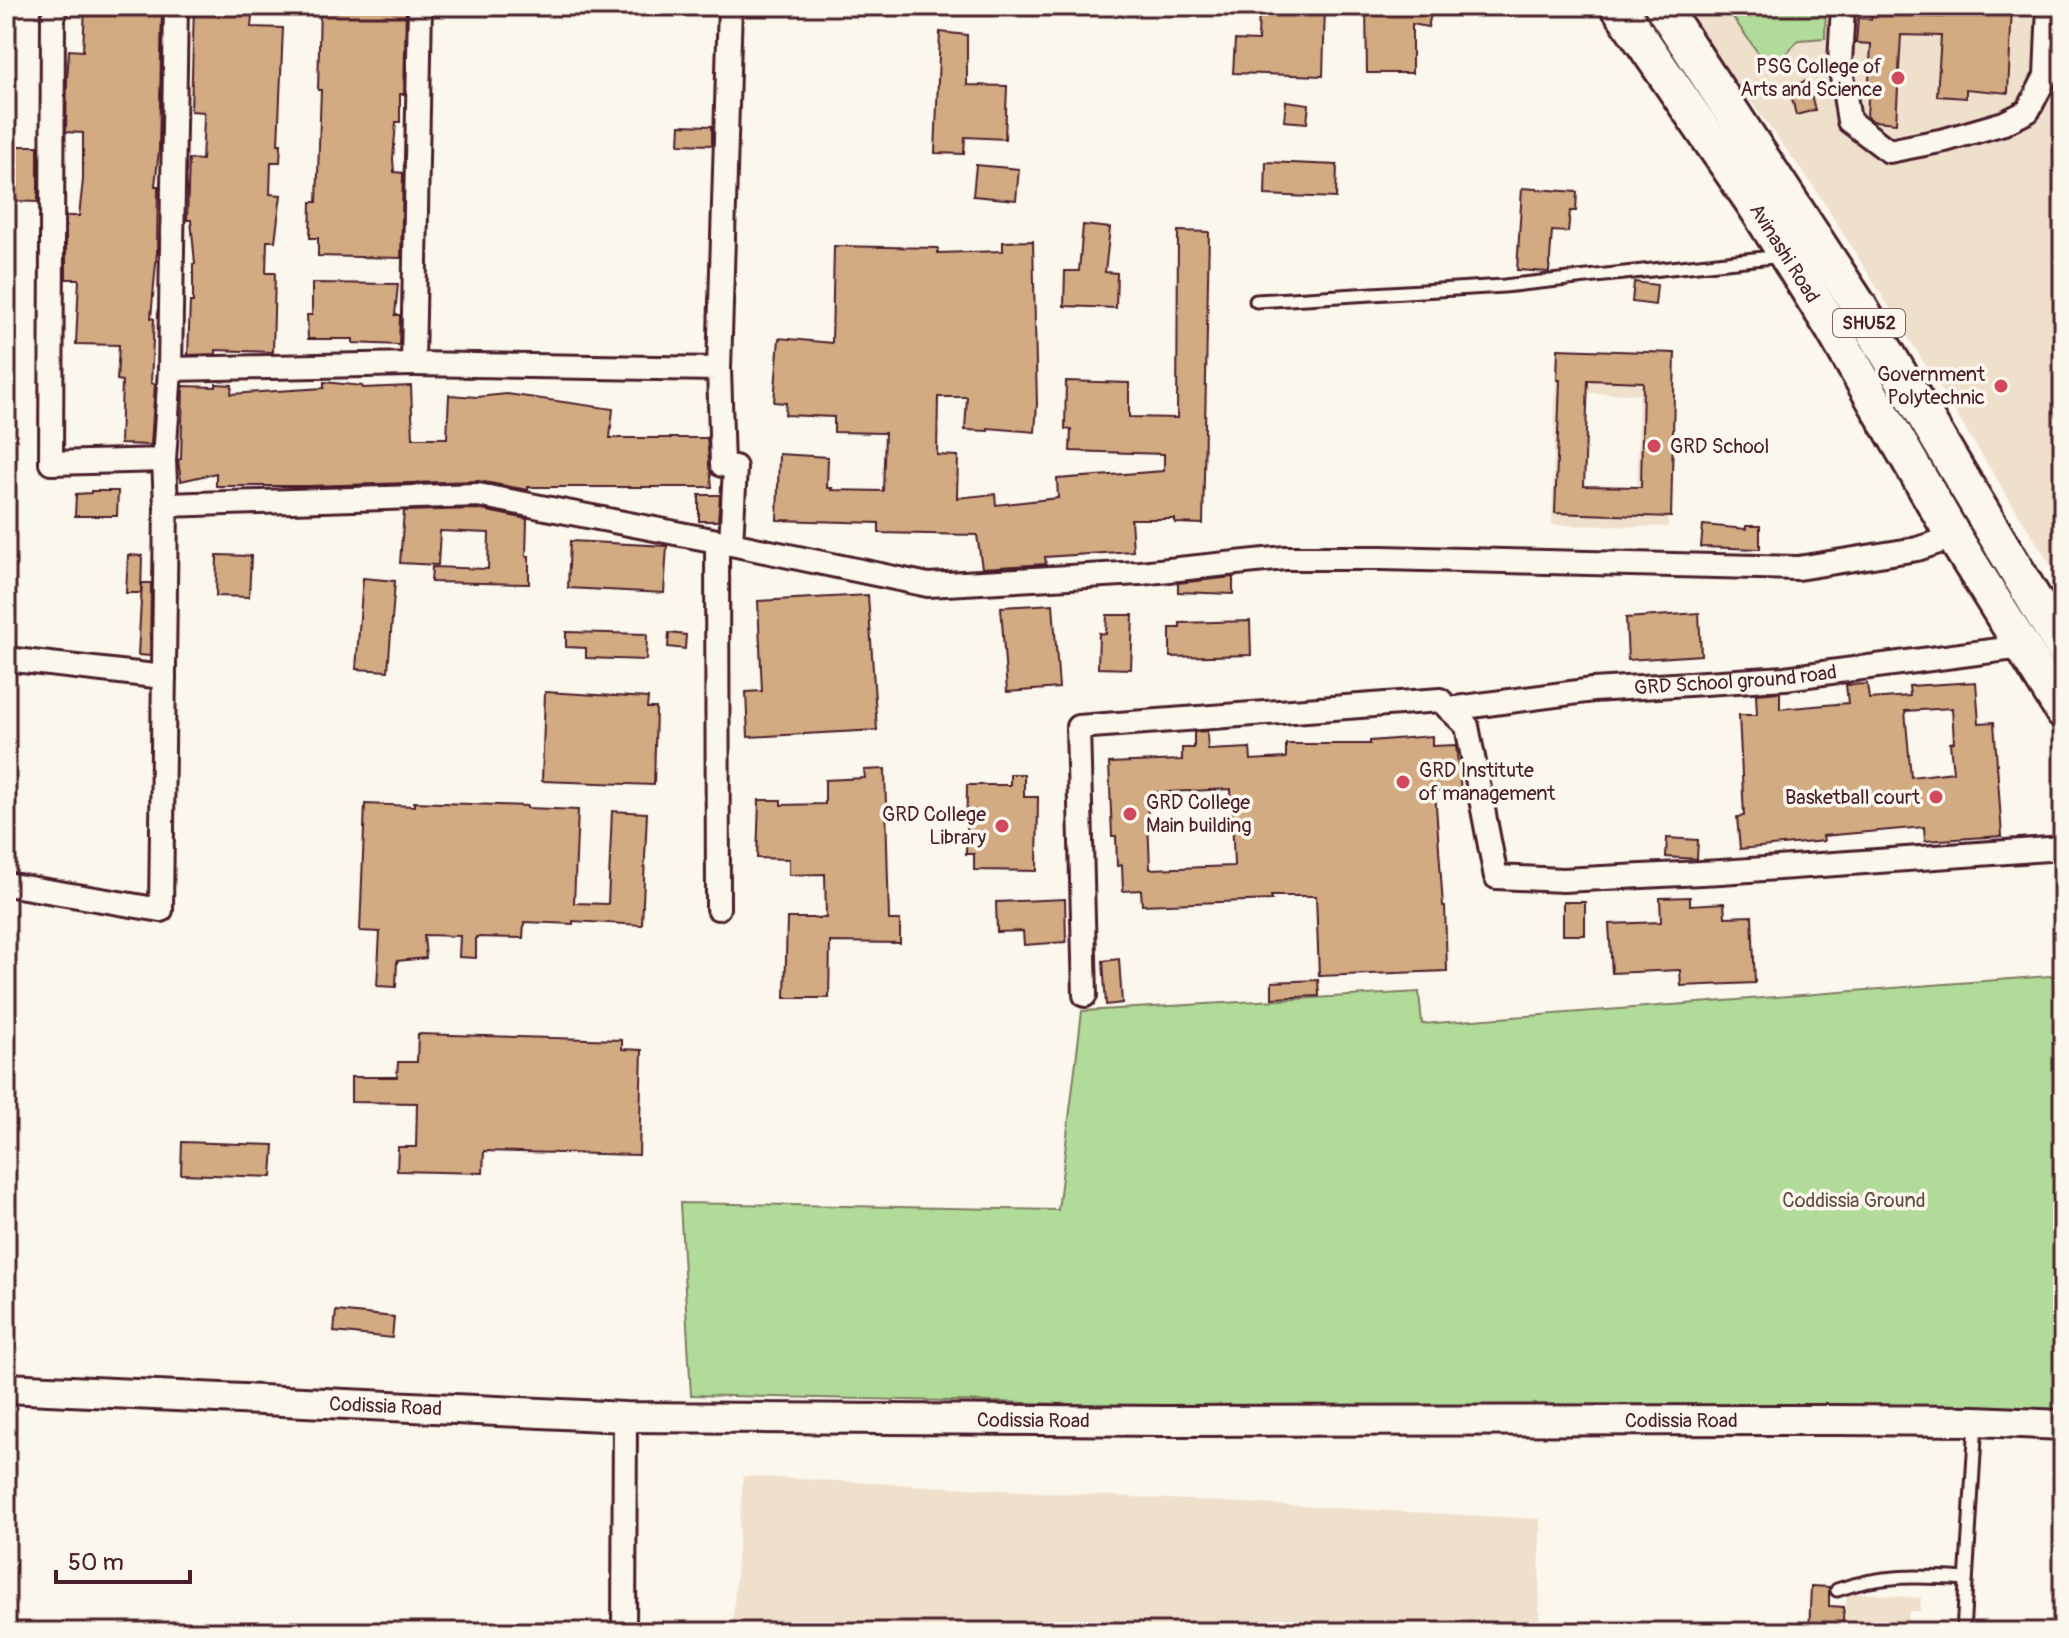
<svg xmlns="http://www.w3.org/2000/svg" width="2069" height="1638" viewBox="0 0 2069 1638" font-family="Pangolin,sans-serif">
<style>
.built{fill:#efe0cc;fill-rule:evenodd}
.green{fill:#b1db98;stroke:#7e7d62;stroke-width:2}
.building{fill:#d2ab83;stroke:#4a1f2b;stroke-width:2;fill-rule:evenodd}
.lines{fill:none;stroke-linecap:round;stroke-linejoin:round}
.service-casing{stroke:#4a1f2b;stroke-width:17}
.minor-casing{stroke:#4a1f2b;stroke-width:28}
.tertiary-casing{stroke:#4a1f2b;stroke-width:34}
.primary-casing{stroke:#4a1f2b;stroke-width:40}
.service{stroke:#fbf7ec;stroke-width:11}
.minor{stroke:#fbf7ec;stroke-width:22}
.tertiary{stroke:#fbf7ec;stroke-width:28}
.primary{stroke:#fbf7ec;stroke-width:34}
.poi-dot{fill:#d1495b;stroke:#fbf7ec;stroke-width:3}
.labels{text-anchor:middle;stroke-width:7;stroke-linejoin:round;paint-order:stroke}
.shield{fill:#fbf7ec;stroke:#7f6065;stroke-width:2}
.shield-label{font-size:18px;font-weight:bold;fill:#4a1f2b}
.poi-label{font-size:20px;fill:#4a1f2b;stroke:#fbf7ec;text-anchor:end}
.street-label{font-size:20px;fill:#4a1f2b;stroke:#fbf7ec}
.park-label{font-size:20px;fill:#644e46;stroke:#fbf7ec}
</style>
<rect width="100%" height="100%" fill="#fbf7ec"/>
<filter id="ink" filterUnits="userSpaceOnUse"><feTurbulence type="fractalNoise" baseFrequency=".0125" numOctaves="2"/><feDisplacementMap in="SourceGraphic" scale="16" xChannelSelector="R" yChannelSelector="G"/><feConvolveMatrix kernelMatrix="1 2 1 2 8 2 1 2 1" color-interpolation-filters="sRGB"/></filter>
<g filter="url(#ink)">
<!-- built -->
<g class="built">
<polygon points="1680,6 2063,6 2063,585 1814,187"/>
<path d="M1556 363 1671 365 1668 527 1552 525ZM1586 393 1639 394 1637 498 1583 497Z"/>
<polygon points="743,1476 1540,1519 1539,1632 732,1632"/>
<polygon points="1847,1592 1921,1598 1920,1611 1909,1611 1907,1629 1894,1628 1893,1632 1844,1632"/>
</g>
<!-- green -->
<g class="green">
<polygon points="1725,6 1826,6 1825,38 1799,40 1770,70"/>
<polygon points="2063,975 2063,1411 1246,1408 691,1395 680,1203 1058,1210 1082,1011 1419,992 1422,1024"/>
</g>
<!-- building -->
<g class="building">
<polygon points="85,6 162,6 159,150 155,186 158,186 157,252 151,318 154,319 151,383 155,384 151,445 120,444 122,381 117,380 119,345 76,344 79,279 66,279 66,216 79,216 83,180 83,133 66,132 67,80 69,50 83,51"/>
<polygon points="194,6 253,6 251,27 283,28 278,144 281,144 280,162 271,162 270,194 281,195 275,241 267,241 266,273 275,273 273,352 216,350 216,354 188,355 190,302 193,302 193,264 195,264 191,220 187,220 189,159 202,160 204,120 204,112 191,111"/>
<polygon points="320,6 406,6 404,94 400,94 400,122 396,122 393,159 394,172 403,173 401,258 318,256 318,238 310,238 311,202 317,202 321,90 318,90"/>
<polygon points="1259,6 1325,6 1323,76 1233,73 1235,40 1258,41"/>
<polygon points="1366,6 1433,6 1428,27 1412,24 1412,73 1367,73"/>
<polygon points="1872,6 1903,6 1903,15 1942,17 1943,6 2012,6 2008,93 1966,89 1966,98 1937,96 1941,36 1901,35 1896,123 1873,121 1867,117 1871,44 1856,43 1858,18 1871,19"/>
<polygon points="940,32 967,35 967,85 1007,86 1005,139 965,137 964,154 935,153"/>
<polygon points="1807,81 1815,110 1796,115 1789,86"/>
<polygon points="1286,101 1309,104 1307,123 1284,121"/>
<polygon points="680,125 712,126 712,145 679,144"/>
<polygon points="6,146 38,146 38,202 6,201"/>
<polygon points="1266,162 1337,165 1336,198 1265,195"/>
<polygon points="976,165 1019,169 1016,200 973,196"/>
<polygon points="1522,188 1577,192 1576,211 1570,211 1568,232 1552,231 1549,272 1517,270"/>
<polygon points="1083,225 1110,228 1105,272 1117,273 1116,308 1064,306 1065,271 1079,271"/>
<polygon points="1178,231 1209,232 1203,524 1175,523 1175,519 1131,519 1133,551 1045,557 1046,564 982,568 977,535 879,533 879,523 777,520 779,454 828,457 827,488 832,488 831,490 883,491 885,433 834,432 834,417 785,415 786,403 774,402 779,338 832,343 834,246 938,248 938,253 1003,251 1003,242 1033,241 1037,404 1035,432 988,428 988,431 965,430 967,397 938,397 937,455 958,456 957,498 995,494 996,505 1058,498 1057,479 1164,471 1164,454 1070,451 1071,430 1065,429 1066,381 1129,383 1129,417 1177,418"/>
<polygon points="1634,282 1657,285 1655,305 1632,302"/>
<polygon points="312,283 398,284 395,315 400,315 399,345 353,343 353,339 308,339 307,315 312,315"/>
<path d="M1558 349 1675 353 1671 517 1555 513 1560 380H1557ZM1588 380 1643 382 1641 487 1584 486Z"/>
<polygon points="324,382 362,386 363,388 411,386 413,438 447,438 449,395 477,397 507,394 613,409 610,438 707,438 712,487 528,487 528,490 478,481 308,486 216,486 216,473 181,481 178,460 181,459 183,386 216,387 216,384 232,385 231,394 324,388"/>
<polygon points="91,491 118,491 117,516 75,516 76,494 91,493"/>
<polygon points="699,495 720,495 718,521 699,521"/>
<polygon points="477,509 527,519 526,556 529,556 529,584 431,582 432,567 488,569 489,533 440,531 438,565 400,563 404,511"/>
<polygon points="1703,525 1746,529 1746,526 1760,526 1760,549 1701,547"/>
<polygon points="570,541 667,546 664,593 568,588"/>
<polygon points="128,555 142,556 141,593 126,593"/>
<polygon points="217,555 251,556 249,597 216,596"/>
<polygon points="1233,577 1233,594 1178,592 1178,583"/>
<polygon points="363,578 395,581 388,671 356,669"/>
<polygon points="142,583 151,583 150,656 138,655"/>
<polygon points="868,595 877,730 748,737 746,692 762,691 758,601"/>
<polygon points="1053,604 1059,688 1007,692 1001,607"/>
<polygon points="1699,613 1701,655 1628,660 1626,618"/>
<polygon points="1107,615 1133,615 1131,669 1098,668 1099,633 1106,634"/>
<polygon points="1250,621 1251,655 1170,657 1170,628 1180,628 1180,623"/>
<polygon points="566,632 647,634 646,660 586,658 586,648 566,647"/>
<polygon points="669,633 686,635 685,649 668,647"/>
<path d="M1976 682 1979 723 1994 722 2002 836 1925 841 1924 827 1823 836 1824 841 1740 849 1737 817 1744 816 1739 715H1757L1756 694 1780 692V709L1848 703 1846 685 1867 684 1869 699 1910 696 1909 686ZM1952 708 1954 742 1950 743 1953 772 1911 777 1905 711Z"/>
<polygon points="545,692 648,698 647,708 656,708 654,785 542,781"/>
<path d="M1207 731 1208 750 1250 748 1251 760 1286 758V744H1370V741L1432 736V746L1456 745 1461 791H1435L1443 906H1445L1447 971 1319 976 1316 896H1271L1272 900 1142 905 1141 890 1123 891 1122 865 1117 866 1116 836H1112L1109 763 1182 760V748H1194V732ZM1231 789 1234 866 1150 869 1147 793Z"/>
<polygon points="885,769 889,920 900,920 900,943 830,942 829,998 785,998 787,918 826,918 825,874 789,875 789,859 757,858 759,800 781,800 781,805 825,804 825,780 865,778 864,770"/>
<polygon points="1010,774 1024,774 1024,797 1038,797 1037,871 974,870 974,854 966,854 967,785 1010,785"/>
<polygon points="414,802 527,806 527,808 578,810 574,903 608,904 612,811 647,813 642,925 573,921 573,924 524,922 523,938 476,937 476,958 459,957 460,936 424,935 426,958 397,961 396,987 377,986 380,932 360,931 365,804 414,806"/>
<polygon points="1667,838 1698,840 1697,859 1666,857"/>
<polygon points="1690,897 1690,905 1724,903 1725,917 1752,916 1755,983 1681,986 1680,970 1612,973 1609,924 1661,922 1660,898"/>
<polygon points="1065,899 1066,942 1024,945 1023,931 997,932 996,902"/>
<rect x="1563" y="902" width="22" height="33"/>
<polygon points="1119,959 1122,1003 1106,1005 1103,961"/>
<polygon points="1318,980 1319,996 1272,998 1272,982"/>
<polygon points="418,1034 622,1040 622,1049 642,1050 639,1155 484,1151 483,1173 397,1171 398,1147 416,1147 417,1103 351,1102 351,1077 397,1077 398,1062 417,1062"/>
<polygon points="182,1142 274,1145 272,1177 181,1174"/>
<polygon points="336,1311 394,1317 392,1338 334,1332"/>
<polygon points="1811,1586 1829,1587 1829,1606 1844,1607 1842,1632 1809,1632"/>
</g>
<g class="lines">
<defs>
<g id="service">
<polyline points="1256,301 1504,286 1782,256"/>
<path d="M1837 1590C1881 1574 1920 1576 1966 1579"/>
<polyline points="1963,1632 1976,1422"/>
</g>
<g id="minor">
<polyline points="57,6 53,18 51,463 164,460 170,369"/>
<polyline points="176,6 170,369 413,364 420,6"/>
<polyline points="1843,6 1840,63 1849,121 1889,151 1945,140 2004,123 2028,111 2046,76 2049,6"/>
<polyline points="413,364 719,369 722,465 735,467 731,544"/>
<polyline points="719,369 730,6"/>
<polyline points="164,460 166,505 478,495 717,541 928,585 1140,573 1285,558 1382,558 1798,568 1917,549 1954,537"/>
<polyline points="717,541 718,908"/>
<polyline points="6,659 164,677"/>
<path id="s1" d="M1449 709 1593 690 1785 678 2022 647"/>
<polyline points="6,884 161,910 166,505"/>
<polyline points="1085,995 1078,727 1440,700 1467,726 1496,877 1563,880 1721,872 2063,848"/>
<polyline points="624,1632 625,1417"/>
</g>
<g id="tertiary">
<path id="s2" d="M6 1388 625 1417 1163 1421 1837 1420 1976 1421 2063 1425"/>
</g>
<g id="primary">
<path id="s3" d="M1618 6 1756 207 1831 326 1954 537 2063 712"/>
<polyline points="1662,6 1859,306 2063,648"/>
</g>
</defs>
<!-- service casing -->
<use href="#service" class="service-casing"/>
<!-- minor casing -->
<use href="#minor" class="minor-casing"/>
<!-- tertiary casing -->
<use href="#tertiary" class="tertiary-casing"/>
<!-- primary casing -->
<use href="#primary" class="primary-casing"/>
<!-- service -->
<use href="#service" class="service"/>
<!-- minor -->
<use href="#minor" class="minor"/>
<!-- tertiary -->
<use href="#tertiary" class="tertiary"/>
<!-- primary -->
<use href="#primary" class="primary"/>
</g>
</g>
<!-- markers -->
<g class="poi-dot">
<circle cx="1898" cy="78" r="8"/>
<circle cx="2001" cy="386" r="8"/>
<circle cx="1654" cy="446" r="8"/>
<circle cx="1403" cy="782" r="8"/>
<circle cx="1936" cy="797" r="8"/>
<circle cx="1130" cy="814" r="8"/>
<circle cx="1002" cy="826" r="8"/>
</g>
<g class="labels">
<!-- shield labels -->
<rect class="shield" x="1833" y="309" width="72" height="28" rx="6"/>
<g class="shield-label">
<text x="1869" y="329">SHU52</text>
</g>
<!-- poi labels -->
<g class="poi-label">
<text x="1882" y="73">PSG College of<tspan x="1882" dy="23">Arts and Science</tspan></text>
<text x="1985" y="381">Government<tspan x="1985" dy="23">Polytechnic</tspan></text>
<text x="1670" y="453" text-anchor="start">GRD School</text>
<text x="1419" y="777" text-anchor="start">GRD Institute<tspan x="1419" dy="23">of management</tspan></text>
<text x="1920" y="804">Basketball court</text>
<text x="1146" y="809" text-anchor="start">GRD College<tspan x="1146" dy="23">Main building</tspan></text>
<text x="986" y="821">GRD College<tspan x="986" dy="23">Library</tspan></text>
</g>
<!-- street labels -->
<g class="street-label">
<text dy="7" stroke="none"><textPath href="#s3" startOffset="298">Avinashi Road</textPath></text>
<text dy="7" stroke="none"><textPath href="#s1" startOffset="288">GRD School ground road</textPath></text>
<text dy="7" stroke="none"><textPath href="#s2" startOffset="380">Codissia Road</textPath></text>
<text dy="7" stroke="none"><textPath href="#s2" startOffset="1028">Codissia Road</textPath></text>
<text dy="7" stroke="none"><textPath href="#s2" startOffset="1676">Codissia Road</textPath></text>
</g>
<!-- park labels -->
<g class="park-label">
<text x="1854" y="1207">Coddissia Ground</text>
</g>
</g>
<!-- margin -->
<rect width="2069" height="1638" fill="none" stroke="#fbf7ec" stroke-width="32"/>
<rect x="16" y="16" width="2037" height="1606" fill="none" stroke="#4a1f2b" stroke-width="3" filter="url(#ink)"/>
<!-- scale -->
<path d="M56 1570v12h134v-12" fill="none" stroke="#4a1f2b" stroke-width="4"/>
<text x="68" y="1570" font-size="24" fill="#4a1f2b" stroke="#fbf7ec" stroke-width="6" paint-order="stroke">50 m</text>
</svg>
